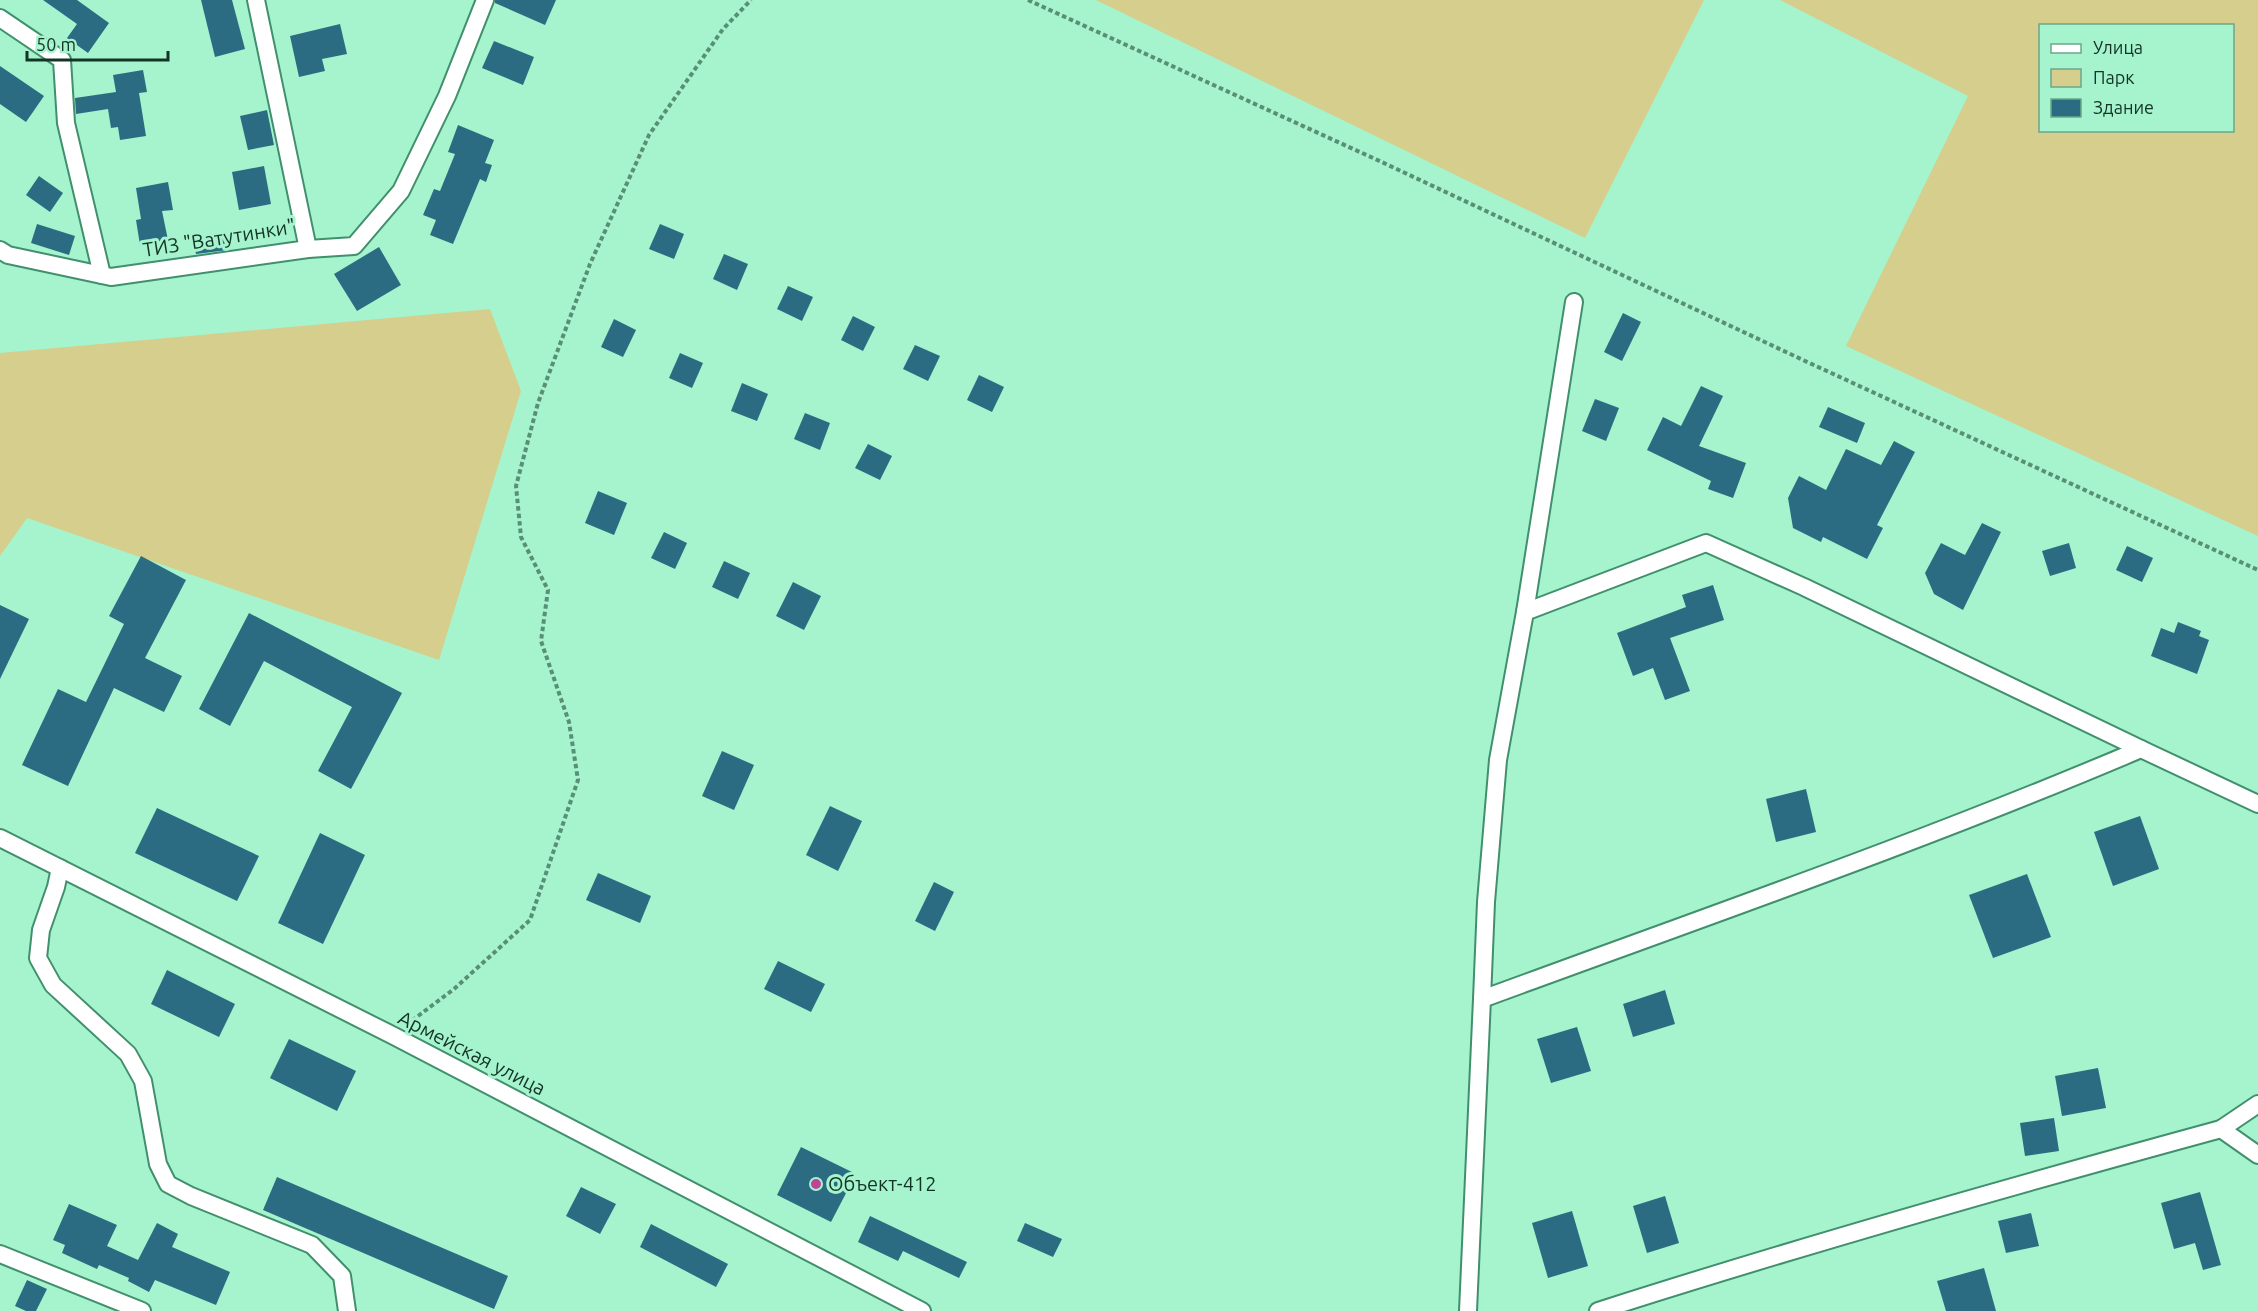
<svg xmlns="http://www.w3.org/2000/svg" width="2258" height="1311" viewBox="0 0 2258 1311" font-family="Ubuntu,sans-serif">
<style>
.green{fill:#d5ce8c;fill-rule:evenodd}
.building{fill:#2b6c82}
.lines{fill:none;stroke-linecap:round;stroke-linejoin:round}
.minor-casing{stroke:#418f6d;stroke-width:20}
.path{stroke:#598f76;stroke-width:4;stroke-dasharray:4.5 3;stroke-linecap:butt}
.minor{stroke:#fff;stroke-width:16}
.poi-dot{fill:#bf4497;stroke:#a5f4ce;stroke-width:2}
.labels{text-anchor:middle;stroke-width:6;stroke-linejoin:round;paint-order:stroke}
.street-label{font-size:20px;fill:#133426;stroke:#a5f4ce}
.poi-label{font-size:20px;fill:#133426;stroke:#a5f4ce;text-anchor:start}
</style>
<rect width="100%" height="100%" fill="#a5f4ce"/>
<!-- green -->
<g class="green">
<polygon points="1096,0 1704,0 1585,238"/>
<path d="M1780 0H2258V536L1846 346 1968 96ZM2040 26H2232V130H2040Z"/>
<polygon points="490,309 521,391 439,660 27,518 0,556 0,353"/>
</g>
<!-- building -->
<g class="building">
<polygon points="43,0 77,0 109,23 88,53 67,38 77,24"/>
<polygon points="201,0 232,0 245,49 215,57"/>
<polygon points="495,0 556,0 545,25 495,3"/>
<polygon points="340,24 347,54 322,59 325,71 299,77 290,36"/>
<polygon points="494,41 534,57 523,85 482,68"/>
<polygon points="0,66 44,96 26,122 0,104"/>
<polygon points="143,70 147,92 139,93 146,136 120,140 118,127 111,128 108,109 76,114 75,98 116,92 113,75"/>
<polygon points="267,110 274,145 248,150 240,116"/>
<polygon points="458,125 494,140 485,163 492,165 486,182 480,179 453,244 430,235 436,220 423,215 434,189 440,191 455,154 448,152"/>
<polygon points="264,166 271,204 239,210 232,172"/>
<polygon points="39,176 63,193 50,212 26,195"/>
<polygon points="168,182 173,210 162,211 168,240 140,245 136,220 141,219 136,188"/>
<polygon points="37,224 75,236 69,255 31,243"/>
<polygon points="660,224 684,234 674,259 649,249"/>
<polygon points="225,233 228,250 196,254 193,238"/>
<polygon points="379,247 401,285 357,311 334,274"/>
<polygon points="724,254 748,264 737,290 713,279"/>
<polygon points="788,286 813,297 802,321 777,309"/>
<polygon points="1623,313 1641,322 1622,361 1604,352"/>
<polygon points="853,316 875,327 863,351 841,340"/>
<polygon points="614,319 636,330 623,357 601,347"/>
<polygon points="915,345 940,356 928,381 903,369"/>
<polygon points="680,353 703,363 692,388 669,378"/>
<polygon points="979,375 1004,387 992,412 967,400"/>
<polygon points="742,383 768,394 757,421 731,411"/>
<polygon points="1701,386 1723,396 1699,446 1746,463 1733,498 1708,489 1711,481 1647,450 1663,417 1681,426"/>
<polygon points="1595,399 1619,408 1606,441 1582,431"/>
<polygon points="1828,407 1865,423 1857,443 1819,427"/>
<polygon points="805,413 830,423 820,450 794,439"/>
<polygon points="1894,441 1915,452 1877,525 1883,528 1867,559 1823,537 1821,542 1793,528 1788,498 1799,476 1826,490 1846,449 1881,465"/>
<polygon points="868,444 892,456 880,480 855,468"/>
<polygon points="598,491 627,503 614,535 585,523"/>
<polygon points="1982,523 2001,532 1963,610 1934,594 1925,573 1941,543 1965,555"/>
<polygon points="664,532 687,543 675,569 651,558"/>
<polygon points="2069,543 2076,568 2050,576 2042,551"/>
<polygon points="2127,546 2153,558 2142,582 2116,570"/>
<polygon points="141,556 186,580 145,658 182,676 164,712 114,688 68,786 22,765 58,689 86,702 124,624 109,616"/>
<polygon points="724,561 750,573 738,599 712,587"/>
<polygon points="793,582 821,596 804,630 776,616"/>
<polygon points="1713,585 1724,620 1670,638 1690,691 1665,700 1653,668 1633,676 1617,633 1686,607 1682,595"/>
<polygon points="0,605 29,619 0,679"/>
<polygon points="249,613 402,693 351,789 318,771 352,707 264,661 230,726 199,709"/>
<polygon points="2178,622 2201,631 2199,636 2209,640 2197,674 2151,656 2161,628 2174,633"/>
<polygon points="722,751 754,765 734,810 702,796"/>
<polygon points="1806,789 1816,832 1776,842 1766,799"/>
<polygon points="830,806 862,821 838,871 806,855"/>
<polygon points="157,808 259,856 237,901 135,853"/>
<polygon points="2140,816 2159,869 2113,886 2094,832"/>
<polygon points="320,833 365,855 323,944 278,923"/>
<polygon points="598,873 651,896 640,923 586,900"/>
<polygon points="2027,874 2051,937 1993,958 1969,895"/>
<polygon points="934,882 954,892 935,931 915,921"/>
<polygon points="778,961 825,984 811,1012 764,989"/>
<polygon points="167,970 235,1004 219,1037 151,1004"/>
<polygon points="1665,990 1675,1024 1633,1037 1623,1004"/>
<polygon points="1577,1027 1591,1071 1551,1083 1537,1039"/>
<polygon points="289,1039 356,1071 337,1111 270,1078"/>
<polygon points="2098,1068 2106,1108 2062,1116 2055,1076"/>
<polygon points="2054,1118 2059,1151 2025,1156 2020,1123"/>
<polygon points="801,1147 856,1174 831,1222 777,1195"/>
<polygon points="277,1177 508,1276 494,1309 263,1210"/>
<polygon points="581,1187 616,1204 600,1234 566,1216"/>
<polygon points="2200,1192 2221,1265 2203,1270 2195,1243 2174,1249 2161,1203"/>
<polygon points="1665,1196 1679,1243 1647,1253 1633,1206"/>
<polygon points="69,1204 117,1225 107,1246 138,1260 157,1223 178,1234 172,1247 230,1272 216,1305 155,1280 149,1292 128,1281 129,1278 99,1265 97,1269 62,1253 65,1245 53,1240"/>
<polygon points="1572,1211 1588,1266 1548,1278 1532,1223"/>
<polygon points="2031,1213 2039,1246 2006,1253 1998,1221"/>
<polygon points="870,1216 967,1262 959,1278 903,1251 898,1261 858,1242"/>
<polygon points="1025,1223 1062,1239 1053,1257 1017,1241"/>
<polygon points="651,1224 728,1264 716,1287 640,1247"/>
<polygon points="1984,1268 1996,1311 1946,1311 1937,1281"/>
<polygon points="27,1280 47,1289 36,1311 26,1311 15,1306"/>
</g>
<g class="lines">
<defs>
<g id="minor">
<polyline points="0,18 62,60 66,123 102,275"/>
<polyline points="308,249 354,246 401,191 447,96 485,0"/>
<polyline points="0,250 8,255 111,277 308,249 256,0"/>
<polyline points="1525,612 1574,302"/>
<polyline points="0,838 392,1035 922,1311"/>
<polyline points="60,868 56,887 41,930 38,958 53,985 128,1054 143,1081 158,1164 168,1184 191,1196 312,1245 342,1276 347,1311"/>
<polyline points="1482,999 1486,902 1498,760 1525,612 1706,543 1804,587 2141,749"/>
<polyline points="2221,1129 2258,1104"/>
<polyline points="0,1254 142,1311"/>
<path d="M1468 1311 1482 999C1702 918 1925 841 2141 749L2258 804"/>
<path d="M1598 1311C1804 1245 2012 1186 2221 1129L2258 1155"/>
</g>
</defs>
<!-- minor casing -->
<use href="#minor" class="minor-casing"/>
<!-- path -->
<g class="path">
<polyline points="1028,0 1386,164 1803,360 2258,570"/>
<polyline points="406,1025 454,989 530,920 578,780 569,722 541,641 548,590 521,537 516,486 538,403 590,264 649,135 723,29 751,0"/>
</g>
<!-- minor -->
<use href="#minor" class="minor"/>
</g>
<!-- markers -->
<circle class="poi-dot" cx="816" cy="1184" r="6"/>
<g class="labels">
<!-- street labels -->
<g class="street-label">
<text transform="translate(219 238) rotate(-9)" y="7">ТИЗ "Ватутинки"</text>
<text transform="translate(472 1053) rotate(27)" y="7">Армейская улица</text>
</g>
<!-- poi labels -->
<g class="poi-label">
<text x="828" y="1191">Объект-412</text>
</g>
</g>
<!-- legend -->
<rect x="2039" y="24" width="195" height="108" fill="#a5f4ce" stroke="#6ba78b" stroke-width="1.5"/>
<rect x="2051" y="44" width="30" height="9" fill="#ffffff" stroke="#6ba78b" stroke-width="1.5"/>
<text x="2093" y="54" font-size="18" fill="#133426">Улица</text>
<rect x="2051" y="69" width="30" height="18" fill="#d5ce8c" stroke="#6ba78b" stroke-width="1.5"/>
<text x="2093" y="84" font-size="18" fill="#133426">Парк</text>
<rect x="2051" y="99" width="30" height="18" fill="#2b6c82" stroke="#6ba78b" stroke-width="1.5"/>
<text x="2093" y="114" font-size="18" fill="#133426">Здание</text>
<!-- scale -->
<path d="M27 51v9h141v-9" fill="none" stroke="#133426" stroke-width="3"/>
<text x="36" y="51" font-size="18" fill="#133426" stroke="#a5f4ce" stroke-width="4.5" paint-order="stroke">50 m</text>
</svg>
